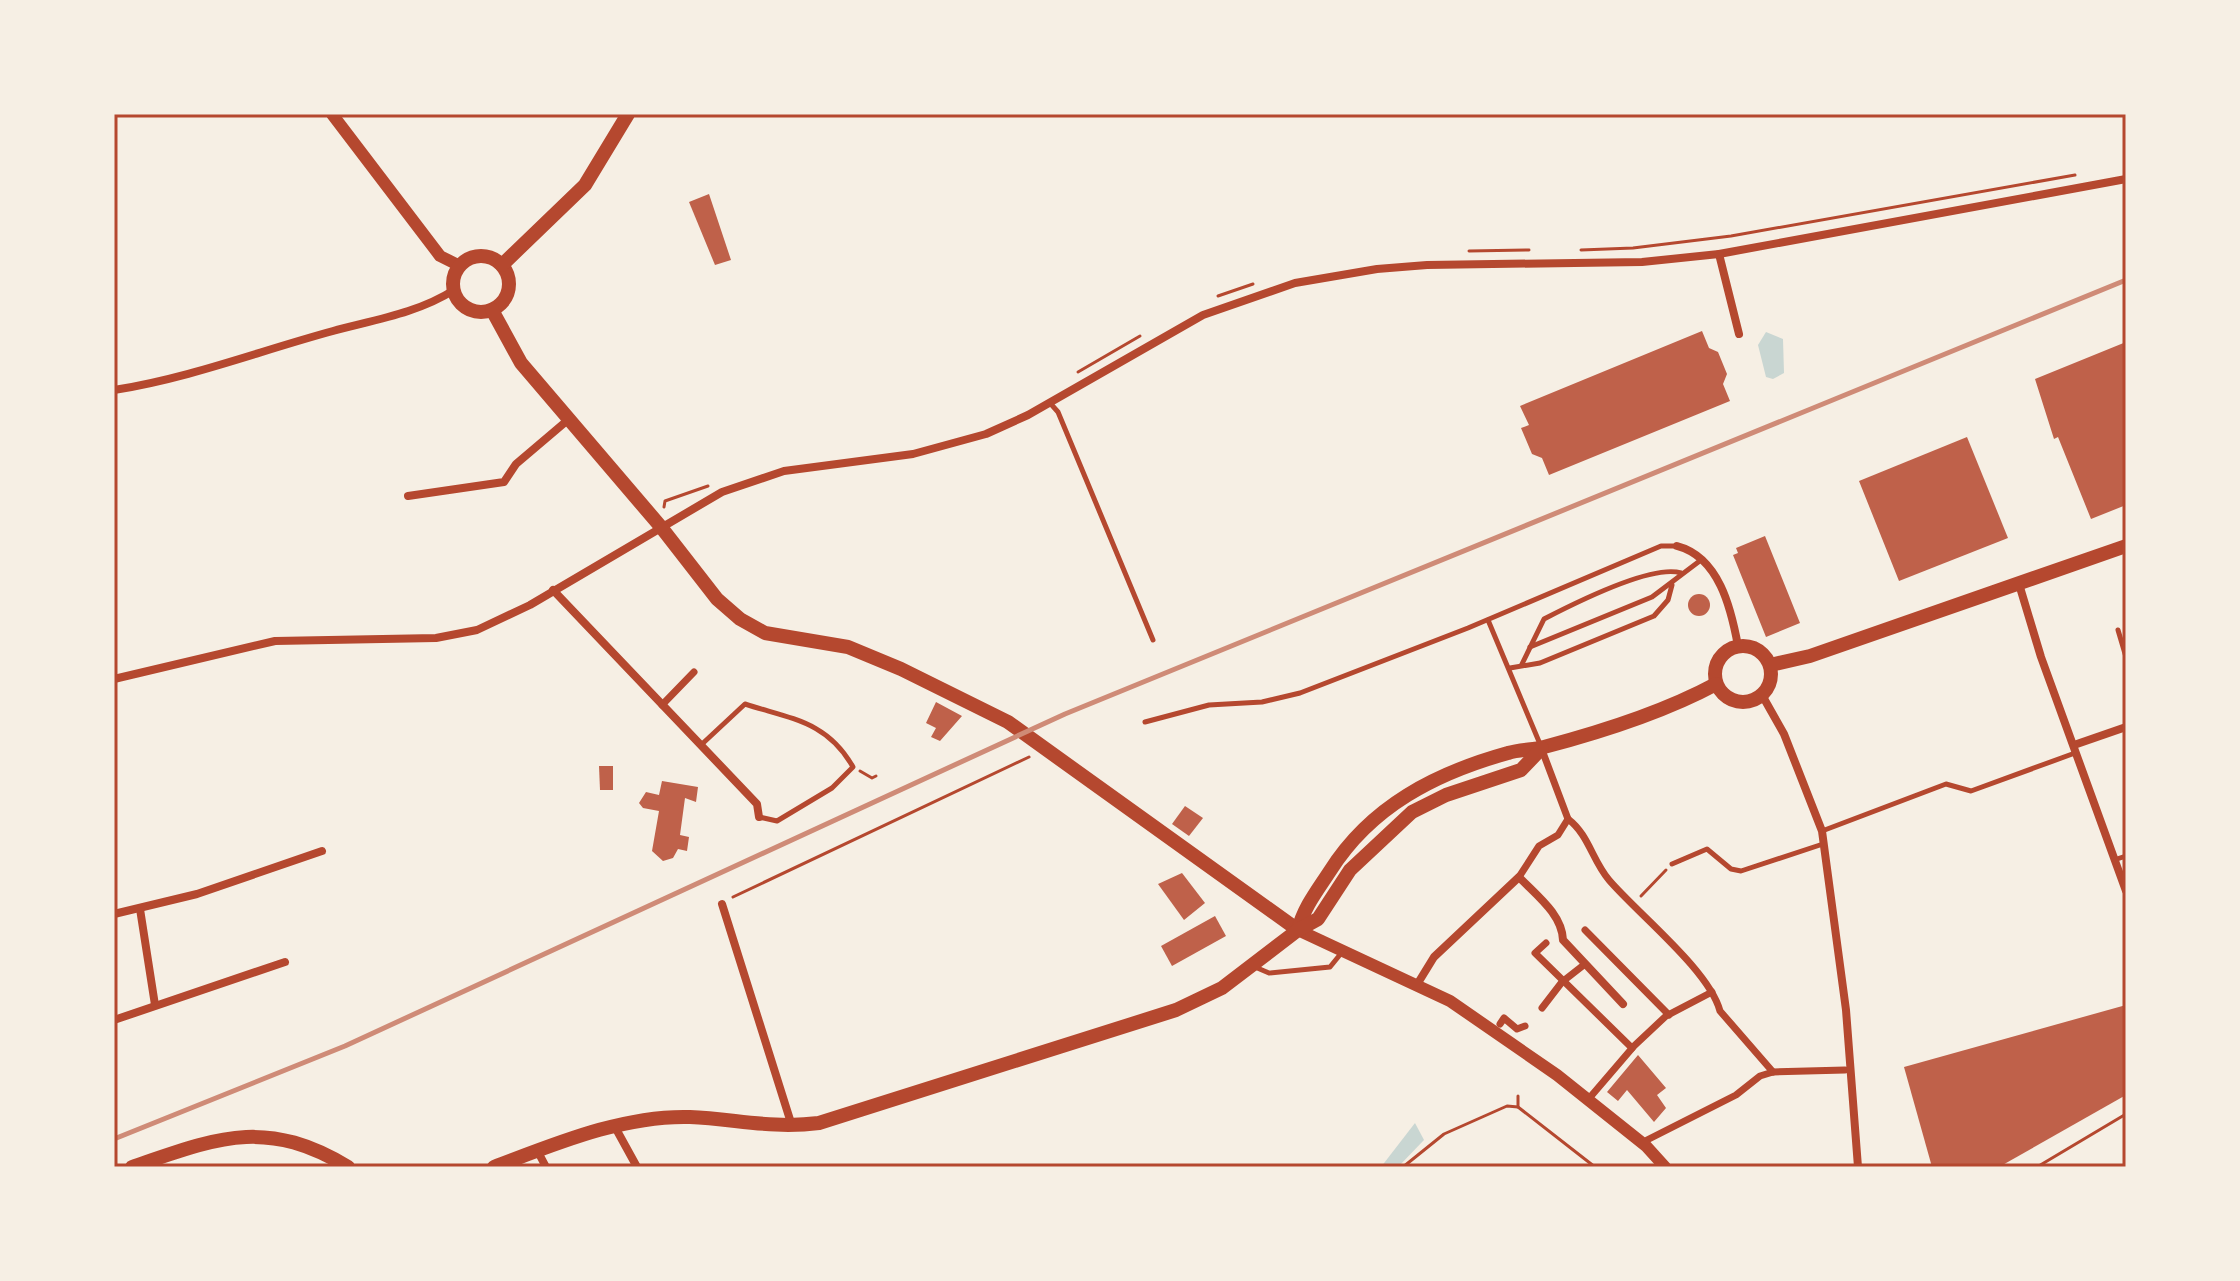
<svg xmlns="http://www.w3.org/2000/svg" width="2240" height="1281" viewBox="0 0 2240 1281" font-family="'Varela Round',sans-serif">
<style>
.water{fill:#c9d6d2}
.building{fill:#bf614a}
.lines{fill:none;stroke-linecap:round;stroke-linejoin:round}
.path{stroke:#b5482f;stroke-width:3}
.service{stroke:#b5482f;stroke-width:5}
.pedestrian{stroke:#b5482f;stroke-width:7}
.minor{stroke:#b5482f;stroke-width:8}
.tertiary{stroke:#b5482f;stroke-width:12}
.secondary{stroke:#b5482f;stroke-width:14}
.rail{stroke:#cf8b77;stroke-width:5}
.neatline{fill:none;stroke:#b5482f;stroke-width:3}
</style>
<rect width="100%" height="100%" fill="#f6efe4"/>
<!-- water -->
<g class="water">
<polygon points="1766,332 1783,339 1784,373 1773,379 1766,377 1758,345"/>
<polygon points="1415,1123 1424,1140 1398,1167 1381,1167"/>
</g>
<!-- building -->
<g class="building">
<polygon points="709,194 731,260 715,265 689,202"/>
<polygon points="1702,331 1709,348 1718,352 1727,374 1723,384 1730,401 1549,475 1542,458 1532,454 1521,428 1529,425 1520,406"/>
<polygon points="2126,342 2126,505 2091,519 2058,437 2054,439 2035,379"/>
<polygon points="1967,437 2008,538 1899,581 1859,481"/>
<polygon points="1765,536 1800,623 1766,637 1733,555 1738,553 1736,548"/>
<circle cx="1699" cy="605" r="11"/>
<polygon points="936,702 962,716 940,741 931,737 936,728 926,723"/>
<polygon points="599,766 613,766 613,790 600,790"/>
<polygon points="662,781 698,787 696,802 685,798 680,835 689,837 687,851 678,849 673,858 663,861 652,851 659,811 643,808 639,803 646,792 659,795"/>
<polygon points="1185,806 1203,818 1189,836 1172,824"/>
<polygon points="1182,873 1205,903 1184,920 1158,884"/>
<polygon points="1215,916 1226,936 1172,966 1161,946"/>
<polygon points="2126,1005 2126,1095 1999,1167 1932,1167 1904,1067"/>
<polygon points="1638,1055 1666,1088 1657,1095 1666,1108 1654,1122 1627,1090 1618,1101 1607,1092"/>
</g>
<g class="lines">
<!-- path -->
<g class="path">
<polyline points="1581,250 1633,248 1731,236 2075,175"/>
<polyline points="1469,251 1529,250"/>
<polyline points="1218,296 1253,284"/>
<polyline points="1078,372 1140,336"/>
<polyline points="664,507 665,501 708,486"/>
<polyline points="860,771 872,778 876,776"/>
<polyline points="1641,896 1666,870"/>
<polyline points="733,897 1029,757"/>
<polyline points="1518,1107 1518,1096"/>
<polyline points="1403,1167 1444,1134 1507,1106 1518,1107 1595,1167"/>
<polyline points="2037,1167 2126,1114"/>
</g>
<!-- service -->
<g class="service">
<polyline points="1050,403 1058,412 1153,640"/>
<polyline points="1488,620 1540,744"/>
<polyline points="2118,630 2126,657"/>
<polyline points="1530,647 1652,597 1701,560"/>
<path d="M1522 664 1544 619C1573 604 1652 564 1681 573"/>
<polyline points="1510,668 1540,663 1654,616 1668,600 1672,585"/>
<polyline points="1145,722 1209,705 1262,702 1300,693 1468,628 1661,546 1677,546"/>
<path d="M701 745 745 704C791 719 827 721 853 767L832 788 777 821 759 817"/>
<polyline points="1822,831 1946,784 1971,791 2075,753"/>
<polyline points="2114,860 2126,856"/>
<polyline points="1672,864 1707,849 1731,869 1741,871 1823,844"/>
<polyline points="1255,967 1269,973 1330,967 1343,951"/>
</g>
<!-- pedestrian -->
<g class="pedestrian">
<polyline points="662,705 694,672"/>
<path d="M1568 819C1589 835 1592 860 1609 880 1638 914 1709 970 1720 1011L1773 1072"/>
<polyline points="1519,877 1539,846 1558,835 1568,819 1542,750"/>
<polyline points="1585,930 1669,1015"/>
<polyline points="1546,943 1535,953 1632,1048"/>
<polyline points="1542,1008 1562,982 1585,964"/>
<polyline points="1500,1024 1504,1018 1517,1029 1525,1026"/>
<polyline points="1592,1095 1634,1046 1666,1016 1712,992"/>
<polyline points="1647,1140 1736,1095 1760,1076 1773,1072 1845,1070"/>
</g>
<!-- minor -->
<g class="minor">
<polyline points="1719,254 1739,334"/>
<path d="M114 390C190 378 259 351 333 331 374 320 418 313 454 290"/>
<polyline points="408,496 504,482 516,464 569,419"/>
<path d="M1677 546C1719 557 1731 608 1738 646"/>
<polyline points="2019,584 2041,657 2126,891"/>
<polyline points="553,590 757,804 759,817"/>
<polyline points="114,679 275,641 436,638 477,630 530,605 722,492 784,471 913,454 986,434 1028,415 1203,315 1295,283 1377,269 1427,265 1642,262 1719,254 2126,179"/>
<polyline points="1762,695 1784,734 1822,831 1846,1010 1858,1167"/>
<polyline points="2074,745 2126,727"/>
<polyline points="722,904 792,1126"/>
<polyline points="140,909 155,1005"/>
<polyline points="114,914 197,894 322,851"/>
<path d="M1418 983 1434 957 1519 877C1536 895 1562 914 1563 940L1623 1004"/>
<polyline points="114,1020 285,962"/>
<polyline points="615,1127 637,1167"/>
<polyline points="537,1150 546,1167"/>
</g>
<!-- tertiary -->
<g class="tertiary">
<polyline points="332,114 440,256 460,266"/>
<polyline points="1298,930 1450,1001 1557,1075 1646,1146 1665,1167"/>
</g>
<!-- secondary -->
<g class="secondary">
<circle cx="481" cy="284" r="28"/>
<polyline points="502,265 585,185 628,114"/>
<polyline points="492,310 521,363 661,527 717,599 740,619 765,633 848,647 901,669 1008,722 1298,930"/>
<circle cx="1743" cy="674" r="28"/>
<polyline points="1770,665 1810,656 2126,546"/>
<path d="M1298 930C1304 907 1317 891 1330 871 1371 806 1436 773 1508 753 1520 749 1533 750 1544 747 1601 732 1664 712 1716 684"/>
<path d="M132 1167C217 1138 265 1117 348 1167"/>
<path d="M494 1167C555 1144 623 1115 690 1117 736 1119 772 1129 819 1123L1176 1010 1222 988 1298 930 1318 919 1350 870 1412 812 1446 795 1521 770 1542 748"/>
</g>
<!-- rail -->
<polyline class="rail" points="114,1139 345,1046 1065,714 2126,280"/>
</g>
<!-- border -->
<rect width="2240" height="1281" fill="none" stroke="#f6efe4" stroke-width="232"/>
<rect x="116" y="116" width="2008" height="1049" class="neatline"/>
</svg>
